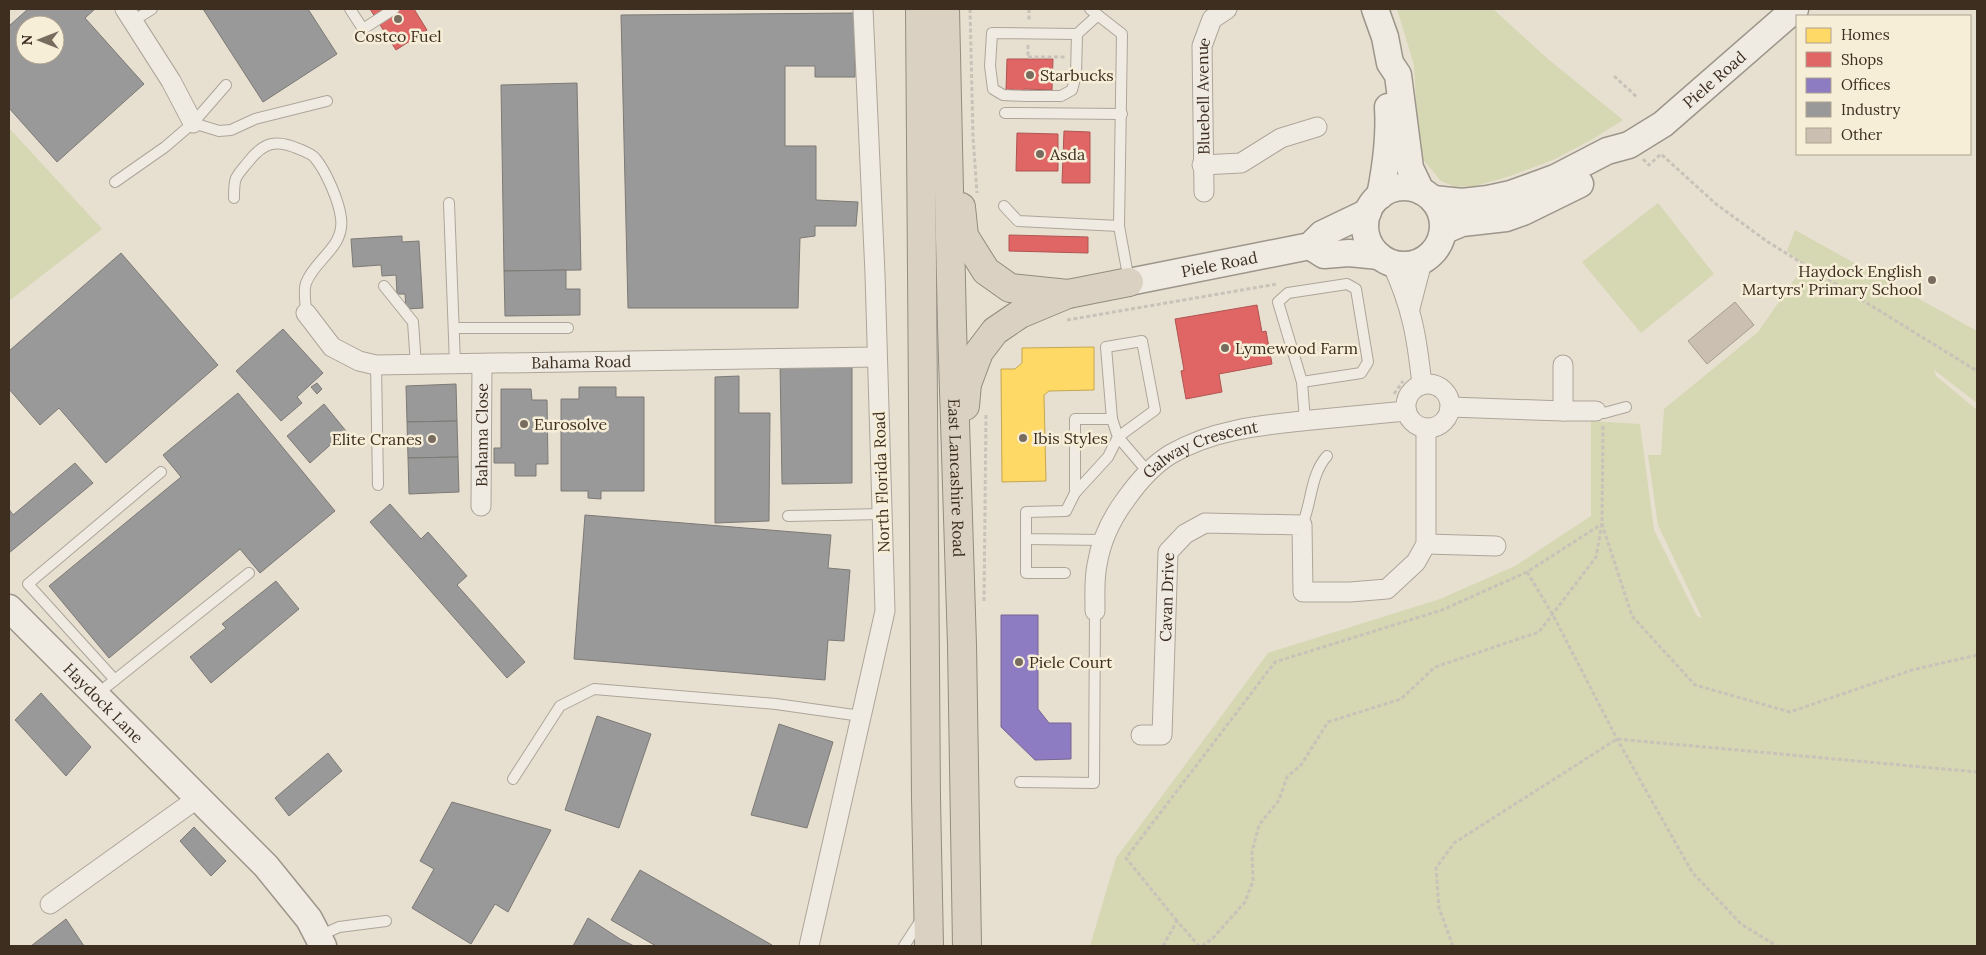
<svg xmlns="http://www.w3.org/2000/svg" width="1986" height="955" viewBox="0 0 1986 955" font-family="Lora,serif">
<style>
.green{fill:#d6d7b3}
.homes{fill:#ffd966;stroke:#c5a651}
.shops{fill:#e06666;stroke:#af5551}
.offices{fill:#8e7cc3;stroke:#766592}
.industry{fill:#999;stroke:#7d7975;fill-rule:evenodd}
.building{fill:#cbbfb2;stroke:#a89c90}
.lines{fill:none;stroke-linecap:round;stroke-linejoin:round}
.lane-casing{stroke:#ada599;stroke-width:12}
.street-casing{stroke:#ada599;stroke-width:21}
.secondary-casing{stroke:#9c958a;stroke-width:29}
.highway-casing{stroke:#928b80;stroke-width:30}
.path{stroke:#c8c2b9;stroke-width:3;stroke-dasharray:4 2.5;stroke-linecap:butt}
.lane{stroke:#efebe3;stroke-width:10}
.street{stroke:#efebe3;stroke-width:19}
.secondary{stroke:#efebe3;stroke-width:26}
.highway{stroke:#dad1c2;stroke-width:28}
.poi-dot{fill:#786c5e;stroke:#f7eed8;stroke-width:2}
.labels{text-anchor:middle;stroke-width:5;stroke-linejoin:round;paint-order:stroke}
.poi-label{font-size:16px;fill:#3d2e20;stroke:#f7eed8;text-anchor:start}
.street-label{font-size:16px;fill:#3d2e20;stroke:#f7eed8}
</style>
<rect width="100%" height="100%" fill="#e7e0d1"/>
<!-- green -->
<g class="green">
<polygon points="1397,9 1493,9 1548,59 1623,120 1593,139 1553,160 1507,177 1475,186 1455,187 1441,181 1419,155 1414,65"/>
<polygon points="9,128 102,229 9,301"/>
<polygon points="1658,203 1714,274 1641,333 1582,262"/>
<polygon points="1795,230 1977,331 1977,403 1934,370 1936,376 1977,410 1977,946 1090,946 1116,858 1268,653 1440,599 1515,566 1591,516 1591,421 1640,424 1654,530 1697,616 1702,618 1658,525 1648,455 1661,455 1664,409 1758,332 1801,270 1837,292 1787,251"/>
</g>
<!-- homes -->
<polygon class="homes" points="1094,347 1094,390 1049,391 1044,395 1046,481 1002,482 1001,369 1015,369 1022,363 1022,348"/>
<!-- shops -->
<g class="shops">
<polygon points="370,9 414,9 427,30 396,50"/>
<polygon points="1007,59 1053,59 1052,90 1024,89 1024,95 1013,95 1013,89 1006,90"/>
<polygon points="1064,131 1090,132 1090,183 1062,183"/>
<polygon points="1017,133 1058,134 1058,171 1016,171"/>
<polygon points="1009,235 1088,237 1088,253 1009,251"/>
<polygon points="1257,305 1262,332 1266,331 1272,364 1219,374 1222,392 1186,399 1181,371 1184,370 1175,319"/>
</g>
<!-- offices -->
<polygon class="offices" points="1001,615 1038,615 1038,709 1049,723 1071,723 1071,759 1035,760 1001,727"/>
<!-- industry -->
<g class="industry">
<path d="M28 9H95L85 18 144 84 57 162 9 108V26ZM25 25H55V55H25Z"/>
<polygon points="203,9 308,9 337,54 263,102"/>
<polygon points="856,13 855,77 815,77 815,66 785,66 785,146 816,146 816,200 858,202 856,226 815,226 815,236 800,238 798,308 628,308 621,15"/>
<polygon points="577,83 581,270 504,271 501,85"/>
<polygon points="402,236 402,242 419,241 423,308 406,309 405,294 397,294 396,275 382,276 381,265 353,267 351,239"/>
<polygon points="121,253 218,365 106,463 59,408 40,425 9,389 9,351"/>
<polygon points="566,270 566,289 580,289 580,315 505,316 504,271"/>
<polygon points="283,329 323,373 297,397 302,403 281,421 236,371"/>
<polygon points="780,363 852,363 852,483 782,484"/>
<polygon points="739,376 739,413 770,413 769,521 715,523 715,377"/>
<polygon points="317,383 322,389 317,394 311,387"/>
<polygon points="456,384 457,421 407,422 406,386"/>
<polygon points="579,387 616,387 616,397 644,397 644,491 601,491 601,499 588,498 588,491 561,491 561,399 579,399"/>
<polygon points="501,389 531,389 532,400 547,400 548,464 536,464 536,476 515,476 515,463 494,463 494,448 501,448"/>
<polygon points="238,393 335,511 260,573 240,549 109,658 49,586 181,477 163,455"/>
<polygon points="324,404 346,431 310,463 287,436"/>
<polygon points="457,421 458,457 408,458 407,422"/>
<polygon points="458,457 459,492 409,494 408,458"/>
<polygon points="75,463 93,483 9,553 9,509 13,515"/>
<polygon points="390,504 421,539 428,532 467,576 457,585 525,662 507,678 370,522"/>
<polygon points="585,515 831,535 828,568 850,570 844,641 828,640 825,680 574,659"/>
<polygon points="276,581 299,609 211,683 190,657 226,628 222,624"/>
<polygon points="41,693 91,747 66,776 15,720"/>
<polygon points="597,716 651,734 619,828 565,810"/>
<polygon points="779,724 833,742 807,828 751,815"/>
<polygon points="328,753 342,771 289,816 275,798"/>
<polygon points="452,802 551,830 508,912 495,904 471,944 412,908 434,869 420,861"/>
<polygon points="194,827 226,861 211,876 180,841"/>
<polygon points="640,870 772,945 771,946 656,946 611,920"/>
<polygon points="588,918 620,939 634,946 573,946"/>
<polygon points="66,919 84,946 31,946"/>
</g>
<!-- building -->
<polygon class="building" points="1735,302 1754,325 1707,364 1688,341"/>
<g class="lines">
<defs>
<g id="lane">
<polyline points="350,9 363,29 394,9"/>
<polyline points="1090,9 1122,34 1119,226 1129,281"/>
<polyline points="133,21 152,9"/>
<polyline points="1077,34 1076,75 1072,90 1061,96 1025,96 1003,95 993,89 990,66 992,33 1077,34 1098,15"/>
<polyline points="1005,113 1122,114"/>
<polyline points="193,123 219,131 231,130 255,119 327,101"/>
<polyline points="115,182 165,147 193,123 226,85"/>
<path d="M234 198C234 176 235 178 249 161 264 142 276 139 299 149 304 151 312 154 315 158 326 171 339 201 341 218 345 247 315 259 306 283 303 291 306 304 306 313"/>
<polyline points="449,203 455,364"/>
<polyline points="1004,206 1018,221 1119,226"/>
<polyline points="384,286 413,322 416,365"/>
<polyline points="454,328 568,328"/>
<polyline points="376,365 378,485"/>
<polyline points="1302,382 1361,373 1368,362 1356,289 1347,284 1288,293 1278,302 1302,382 1305,421"/>
<polyline points="1596,411 1604,413 1626,407"/>
<polyline points="1075,493 1108,457 1118,437 1112,419"/>
<polyline points="788,516 882,514"/>
<path d="M1302 525C1312 503 1310 475 1327 456"/>
<polyline points="1026,539 1026,573 1065,573"/>
<polyline points="1103,540 1026,539 1026,512 1066,511 1075,493 1075,419 1112,419 1106,347 1142,341 1155,410 1118,437 1148,472"/>
<polyline points="115,680 28,584 161,472"/>
<polyline points="96,695 249,573"/>
<polyline points="513,779 560,706 594,689 776,704 861,716"/>
<polyline points="1020,782 1094,783 1095,611"/>
<polyline points="319,936 339,927 386,921"/>
<polyline points="904,946 921,920"/>
</g>
<g id="street">
<polyline points="125,9 171,81 193,123"/>
<polyline points="1202,165 1241,163 1281,138 1317,127"/>
<path id="s1" d="M1204 192 1202 46 1212 19 1227 9"/>
<path d="M1392 264C1412 307 1417 338 1422 385"/>
<polyline points="1410,308 1422,262"/>
<path id="s2" d="M306 313 332 347 359 361 376 365 877 357"/>
<circle cx="1428" cy="406" r="22"/>
<polyline points="1450,407 1563,411 1563,365"/>
<polyline points="1563,411 1596,411"/>
<path id="s3" d="M481 506 482 364"/>
<polyline points="1426,544 1496,546"/>
<path id="s4" d="M1095 611C1095 596 1094 579 1097 565 1101 540 1111 519 1126 499 1138 482 1153 465 1171 454 1214 429 1263 425 1311 420 1343 417 1374 414 1406 411"/>
<path id="s5" d="M1141 735H1162L1168 552 1185 534 1205 523 1302 525 1303 592H1350L1387 589 1416 562 1426 544V428"/>
<polyline points="50,904 198,798"/>
<polyline points="809,946 885,611 875,274 863,9"/>
</g>
<g id="secondary">
<polyline points="1375,9 1385,37 1390,63 1398,75 1410,168 1421,191"/>
<circle cx="1404" cy="226" r="39"/>
<path d="M1380 196C1386 166 1390 137 1388 107"/>
<path id="s6" d="M1433 199 1462 202 1488 199 1511 194 1555 178 1607 151 1629 145 1663 124 1795 9"/>
<polyline points="1443,231 1462,223 1506,218 1523,212 1580,184"/>
<polyline points="1310,246 1324,255 1349,253 1379,256"/>
<path id="s7" d="M1129 282 1310 246 1322 234 1368 212"/>
<path id="s8" d="M9 608 266 866 309 919 323 946"/>
</g>
<g id="highway">
<polyline points="920,9 926,798 929,946"/>
<path id="s9" d="M945 9 952 326 962 645 967 946"/>
<polyline points="961,207 964,236 986,271 1010,288 1068,294"/>
<polyline points="965,406 967,384 979,352 995,331 1020,314 1068,294 1129,282"/>
</g>
</defs>
<!-- lane casing -->
<use href="#lane" class="lane-casing"/>
<!-- street casing -->
<use href="#street" class="street-casing"/>
<!-- secondary casing -->
<use href="#secondary" class="secondary-casing"/>
<!-- highway casing -->
<use href="#highway" class="highway-casing"/>
<!-- path -->
<g class="path">
<polyline points="970,9 973,137 977,193"/>
<polyline points="1029,9 1029,21"/>
<polyline points="1028,45 1028,58"/>
<polyline points="1028,57 1065,57"/>
<polyline points="1614,76 1638,98"/>
<polyline points="1643,159 1649,165 1661,154 1716,204 1768,242 1977,371"/>
<polyline points="1067,320 1277,284"/>
<polyline points="1394,394 1403,381"/>
<polyline points="1603,426 1602,524 1632,616 1695,685 1790,712 1912,670 1977,655"/>
<polyline points="1527,572 1553,615 1617,739 1692,872 1741,924 1777,946"/>
<polyline points="984,601 986,415"/>
<polyline points="1177,921 1126,858 1275,662 1442,610 1527,572 1602,524"/>
<polyline points="1163,946 1177,921 1199,946"/>
<polyline points="1202,946 1212,939 1245,902 1253,881 1252,852 1259,825 1279,800 1287,777 1301,765 1328,722 1401,699 1435,667 1539,632 1596,557 1602,524"/>
<polyline points="1453,946 1439,908 1436,868 1454,843 1617,739 1977,772"/>
</g>
<!-- lane -->
<use href="#lane" class="lane"/>
<!-- street -->
<use href="#street" class="street"/>
<!-- secondary -->
<use href="#secondary" class="secondary"/>
<!-- highway -->
<use href="#highway" class="highway"/>
</g>
<!-- markers -->
<g class="poi-dot">
<circle cx="398" cy="19" r="5"/>
<circle cx="1030" cy="75" r="5"/>
<circle cx="1040" cy="154" r="5"/>
<circle cx="1932" cy="280" r="5"/>
<circle cx="1225" cy="348" r="5"/>
<circle cx="524" cy="424" r="5"/>
<circle cx="1023" cy="438" r="5"/>
<circle cx="432" cy="439" r="5"/>
<circle cx="1019" cy="662" r="5"/>
</g>
<g class="labels">
<!-- poi labels -->
<g class="poi-label">
<text x="398" y="42" text-anchor="middle">Costco Fuel</text>
<text x="1040" y="81">Starbucks</text>
<text x="1050" y="160">Asda</text>
<text x="1922" y="277" text-anchor="end">Haydock English<tspan x="1922" dy="18">Martyrs' Primary School</tspan></text>
<text x="1235" y="354">Lymewood Farm</text>
<text x="534" y="430">Eurosolve</text>
<text x="1033" y="444">Ibis Styles</text>
<text x="422" y="445" text-anchor="end">Elite Cranes</text>
<text x="1029" y="668">Piele Court</text>
</g>
<!-- street labels -->
<g class="street-label">
<text dy="6" stroke="none"><textPath href="#s6" startOffset="315">Piele Road</textPath></text>
<text dy="6" stroke="none"><textPath href="#s1" startOffset="96">Bluebell Avenue</textPath></text>
<text dy="6" stroke="none"><textPath href="#s7" startOffset="92">Piele Road</textPath></text>
<text dy="6" stroke="none"><textPath href="#s2" startOffset="296">Bahama Road</textPath></text>
<text dy="6" stroke="none"><textPath href="#s3" startOffset="71">Bahama Close</textPath></text>
<text dy="6" stroke="none"><textPath href="#s4" startOffset="212">Galway Crescent</textPath></text>
<text dy="6" stroke="none"><textPath href="#s9" startOffset="469">East Lancashire Road</textPath></text>
<text transform="translate(881 482) rotate(-92)" y="6">North Florida Road</text>
<text dy="6" stroke="none"><textPath href="#s5" startOffset="159">Cavan Drive</textPath></text>
<text dy="6" stroke="none"><textPath href="#s8" startOffset="134">Haydock Lane</textPath></text>
</g>
</g>
<!-- border -->
<rect width="1986" height="955" fill="none" stroke="#3d2e20" stroke-width="20"/>
<!-- legend -->
<rect x="1796" y="15" width="175" height="140" fill="#f7eed8" stroke="#ada18e"/>
<rect x="1806" y="28" width="25" height="15" fill="#ffd966" stroke="#ada18e"/>
<text x="1841" y="40" font-size="15" fill="#3d2e20">Homes</text>
<rect x="1806" y="52" width="25" height="15" fill="#e06666" stroke="#ada18e"/>
<text x="1841" y="65" font-size="15" fill="#3d2e20">Shops</text>
<rect x="1806" y="78" width="25" height="15" fill="#8e7cc3" stroke="#ada18e"/>
<text x="1841" y="90" font-size="15" fill="#3d2e20">Offices</text>
<rect x="1806" y="102" width="25" height="15" fill="#999999" stroke="#ada18e"/>
<text x="1841" y="115" font-size="15" fill="#3d2e20">Industry</text>
<rect x="1806" y="128" width="25" height="15" fill="#cbbfb2" stroke="#ada18e"/>
<text x="1841" y="140" font-size="15" fill="#3d2e20">Other</text>
<!-- north arrow -->
<g transform="translate(40 40) rotate(270)"><circle r="24" fill="#f7eed8" stroke="#ada18e"/>
<path d="M0-4L9 19L0 12L-9 19Z" fill="#786c5e"/>
<text y="-8" font-size="14" font-weight="bold" text-anchor="middle" fill="#3d2e20">N</text>
</g>
</svg>
